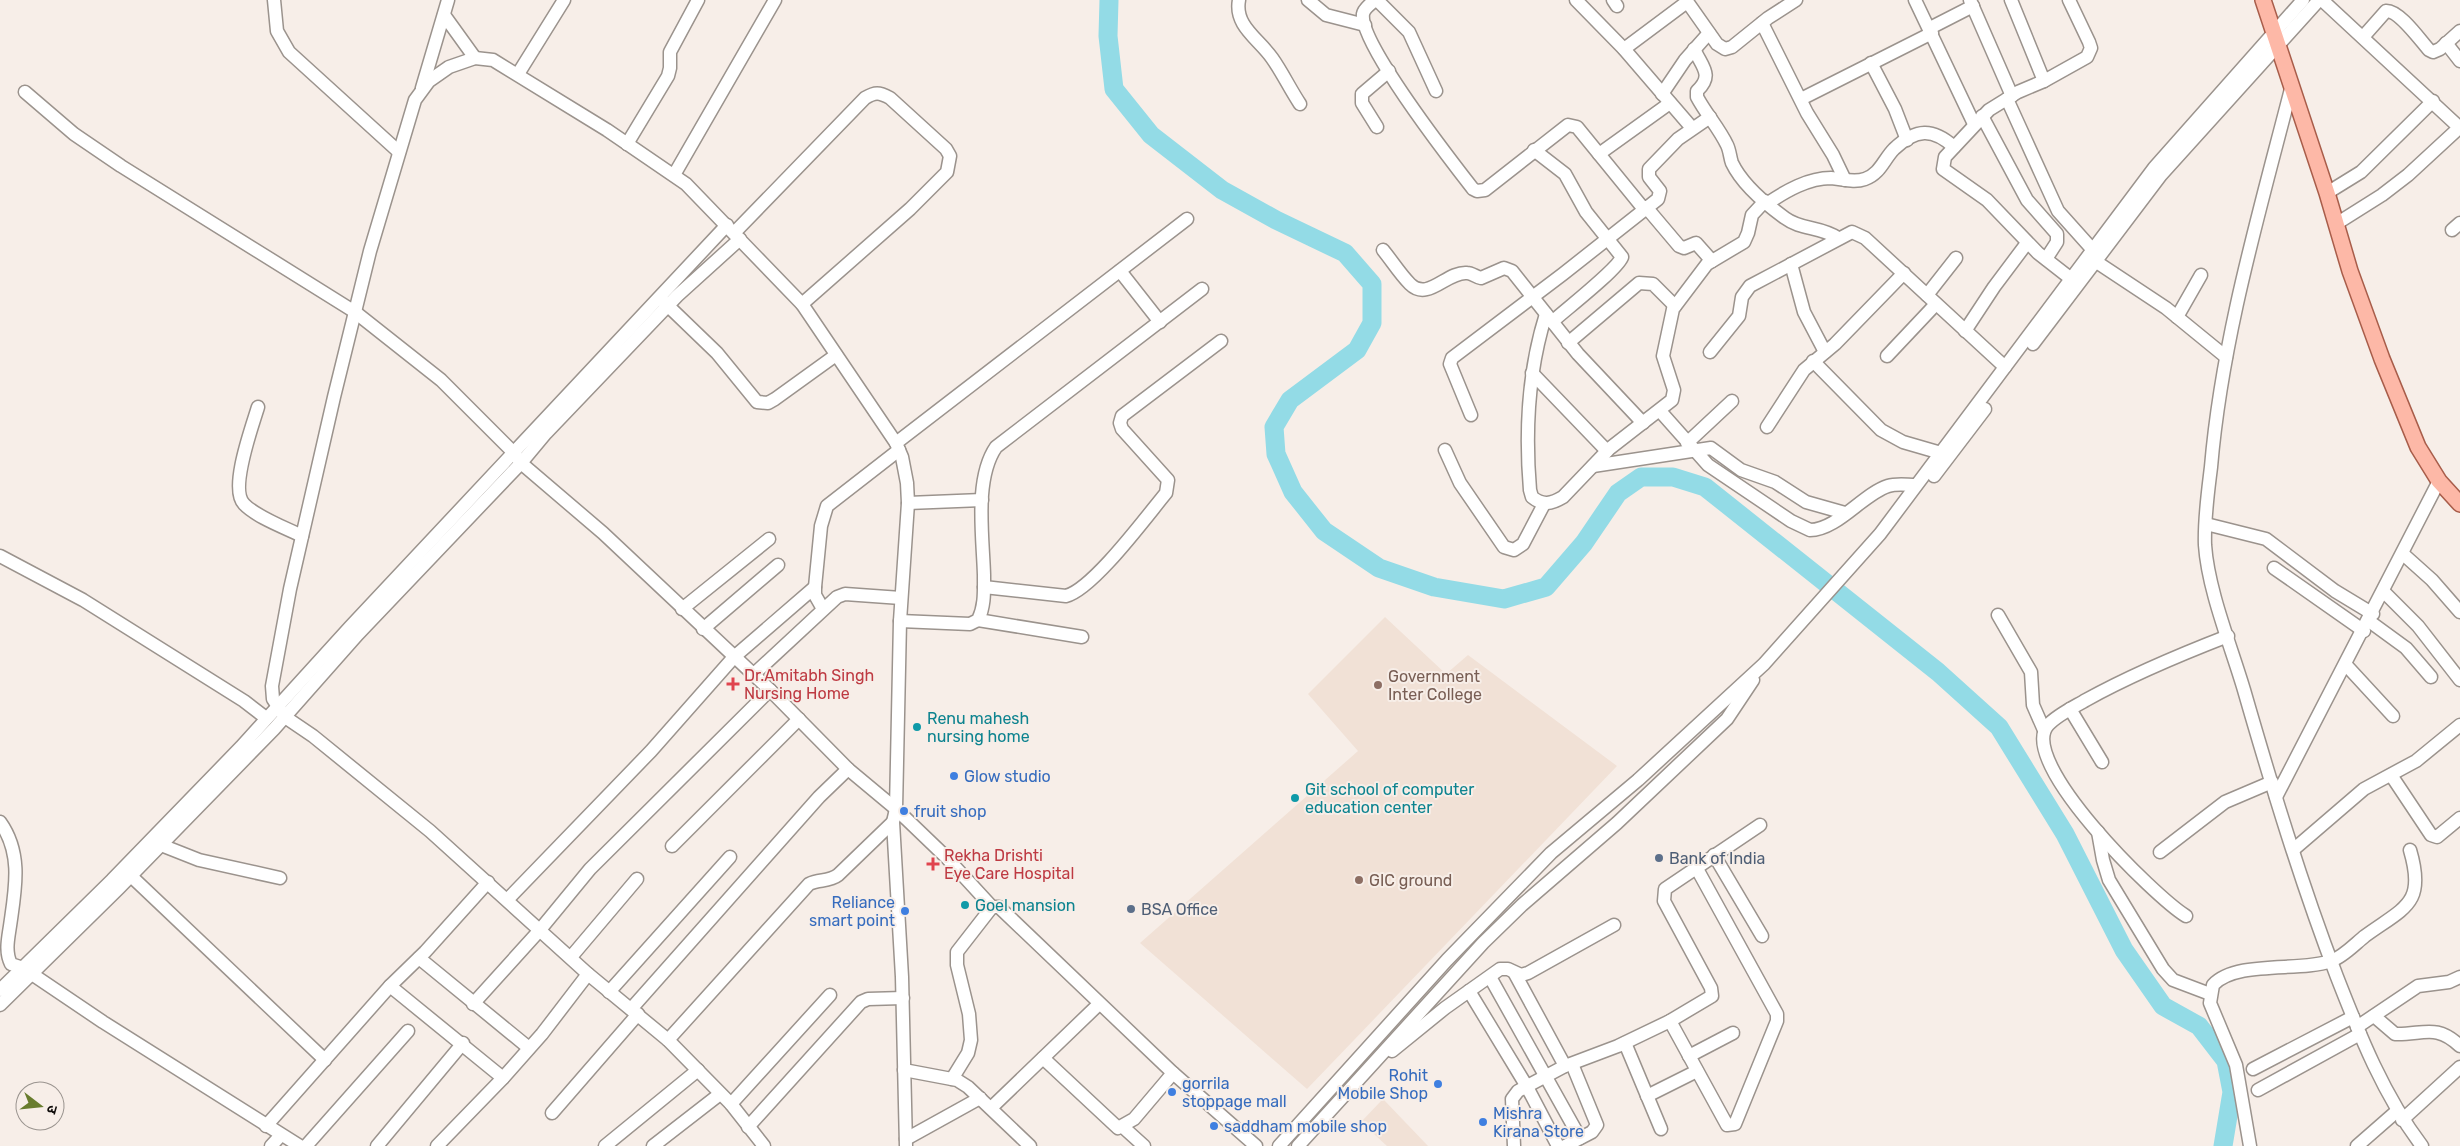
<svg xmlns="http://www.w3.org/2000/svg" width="2460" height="1146" viewBox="0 0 2460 1146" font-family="Rubik,'Noto Sans Devanagari',sans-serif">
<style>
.built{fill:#f1e1d6}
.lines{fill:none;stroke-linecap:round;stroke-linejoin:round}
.river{stroke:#93dbe6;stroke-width:19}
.minor-casing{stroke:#9b938d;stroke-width:15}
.major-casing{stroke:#a85d4a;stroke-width:18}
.minor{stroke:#fff;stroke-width:12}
.major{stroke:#fdb8a7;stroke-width:15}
.health-dot{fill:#e0444e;stroke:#f7eee8;stroke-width:2}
.education-dot{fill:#8d6e63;stroke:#f7eee8;stroke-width:2}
.culture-dot{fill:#0f9aa8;stroke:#f7eee8;stroke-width:2}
.shop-dot{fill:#3f7fe0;stroke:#f7eee8;stroke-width:2}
.service-dot{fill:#5c6f8a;stroke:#f7eee8;stroke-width:2}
.labels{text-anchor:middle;stroke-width:4;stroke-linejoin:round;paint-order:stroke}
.health-label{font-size:16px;fill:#be3a42;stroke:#f7eee8;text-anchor:start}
.education-label{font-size:16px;fill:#785e54;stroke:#f7eee8;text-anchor:start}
.culture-label{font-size:16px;fill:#0d838f;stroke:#f7eee8;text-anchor:start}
.shop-label{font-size:16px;fill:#366cbe;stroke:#f7eee8;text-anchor:start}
.service-label{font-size:16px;fill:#4e5e75;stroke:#f7eee8;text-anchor:start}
</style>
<rect width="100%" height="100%" fill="#f7eee8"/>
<!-- built -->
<g class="built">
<polygon points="1385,617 1446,674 1468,655 1617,766 1307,1089 1140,943 1358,751 1308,694"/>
<polygon points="1383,1099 1428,1146 1387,1146 1361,1122"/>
</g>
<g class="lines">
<!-- river -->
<polyline class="river" points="1109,0 1108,36 1114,89 1151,135 1222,190 1276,220 1345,253 1372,284 1372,323 1357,350 1290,400 1274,427 1276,454 1293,492 1324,531 1379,568 1434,587 1504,599 1546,587 1584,543 1618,493 1641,477 1673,477 1705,487 1938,672 1999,727 2065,834 2124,950 2163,1006 2199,1026 2226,1061 2232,1092 2223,1146"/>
<defs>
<g id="minor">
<polyline points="274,0 277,31 289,52 399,152"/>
<path d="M1239 0C1234 26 1259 39 1272 58 1282 72 1290 89 1300 104"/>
<polyline points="1308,0 1326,15 1365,25"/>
<path d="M1375 0C1371 4 1364 8 1363 14 1359 43 1452 162 1473 189L1477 191 1485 190 1568 125 1577 127 1643 208"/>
<polyline points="1377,0 1409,32 1436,91"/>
<polyline points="1576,0 1624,49 1692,128"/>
<polyline points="1613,0 1617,6"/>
<polyline points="1686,0 1717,44 1725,49 1732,47 1768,18 1796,0"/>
<polyline points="1915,0 1974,124"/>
<polyline points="1970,0 2012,96"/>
<polyline points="2011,0 2044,81"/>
<polyline points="2069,0 2089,42 2091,48 2087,57 2044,81 2018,92 1989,110 1945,157 1943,169 1987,200 2038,253 2070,278"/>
<polyline points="2322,0 2460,128"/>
<polyline points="444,15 475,58"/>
<polyline points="1762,23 1807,113 1833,155 1845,180"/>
<polyline points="1930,28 1973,6"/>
<path d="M2363 37 2386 11C2399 10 2420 40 2429 50L2433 52 2440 49 2460 31"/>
<polyline points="2446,43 2460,61"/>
<polyline points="1624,49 1687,2"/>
<path d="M1694 49C1702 67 1714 75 1697 91V97C1706 114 1719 128 1727 145 1730 151 1730 158 1732 163 1742 184 1767 205 1785 218 1801 230 1820 226 1838 238"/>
<polyline points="1871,63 1895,109 1907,140"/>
<polyline points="518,74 564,0"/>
<path d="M2292 85C2260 210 2222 338 2211 467 2208 492 2204 519 2205 545 2208 590 2231 646 2244 690 2272 787 2301 883 2337 977 2360 1036 2384 1096 2422 1146"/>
<polyline points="422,88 448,0"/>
<polyline points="25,92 74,134 121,166 355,312 441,380 514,453 521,463 603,533 770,690 848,769 896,809 946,857 992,907 999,907 1173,1073 1256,1146"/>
<polyline points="1662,94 1685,60 1709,33"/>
<polyline points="1801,99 1932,33"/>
<polyline points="2007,99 2058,211 2092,249"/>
<polyline points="1982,116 2027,200 2057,234 2057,242 2046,259"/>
<polyline points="1377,127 1362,103 1362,94 1389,71"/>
<polyline points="627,144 668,76 670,68 670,52 698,0"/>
<path d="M1534 150 1565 174 1586 212 1622 257C1617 270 1565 310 1552 322"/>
<polyline points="1599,154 1670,103"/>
<polyline points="674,175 775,0"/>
<polyline points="2327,193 2361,172 2433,101"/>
<path d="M1768 203C1786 191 1808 178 1831 178 1843 179 1854 183 1865 179 1880 174 1884 159 1894 149 1916 128 1933 128 1954 147"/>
<polyline points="1646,207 1679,246 1684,248 1696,243 1712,261"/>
<polyline points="2336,224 2382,195 2408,175 2460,127"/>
<polyline points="2452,230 2460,223"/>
<path d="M735 232 865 98C875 92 879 92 890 98L946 149 950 156 947 172 910 209 802 304"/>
<path d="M1383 250C1392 261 1400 274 1410 284 1428 302 1447 271 1467 273 1472 273 1476 277 1481 278L1504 268 1512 271 1578 354 1643 423"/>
<polyline points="2095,261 2166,308 2226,357"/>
<polyline points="1791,264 1804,312 1825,352"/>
<polyline points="1120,271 1160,322"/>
<polyline points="1927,295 1956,258"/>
<polyline points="662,300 717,353 757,402 768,403 775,399 836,355"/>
<path d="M1546 314C1528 371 1525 431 1530 490L1532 497C1543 506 1551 504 1563 497L1609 449 1672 400 1674 390 1663 356 1673 309 1707 264 1744 242 1748 233 1752 215 1765 201"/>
<polyline points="2177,317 2201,275"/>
<polyline points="1965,331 1994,287 2027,243"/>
<polyline points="1568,343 1639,283 1653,284 1675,306"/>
<polyline points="2033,344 2161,175 2319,0"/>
<polyline points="1710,352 1739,316 1742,297 1750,286 1852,232 1865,238 2005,367"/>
<polyline points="1887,356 1936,304"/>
<polyline points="1813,361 1881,430 1903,442 1941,453"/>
<polyline points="1532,373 1607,451"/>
<path d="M258 407C252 427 229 489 244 504 256 517 286 528 302 536"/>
<path d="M1660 411 1708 465 1791 521 1810 530C1837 530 1863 494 1888 486 1897 483 1907 485 1916 485"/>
<polyline points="1471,415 1450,364 1452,358 1563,274 1658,199 1660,191 1649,177 1649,169 1678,139 1710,117"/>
<polyline points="1767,427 1804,370 1835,344 1904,273"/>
<polyline points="896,443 1187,219"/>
<polyline points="1687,443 1732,401"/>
<polyline points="1445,450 1460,483 1504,547 1514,550 1523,544 1544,504"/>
<polyline points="1593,466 1711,448 1741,470 1775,482 1806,502 1845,513"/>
<polyline points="1934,476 1985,409"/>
<polyline points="908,503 982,500"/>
<polyline points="2206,524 2266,539 2335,591 2373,614"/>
<polyline points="2403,554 2432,580 2460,612"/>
<polyline points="0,556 83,600 244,701 266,718"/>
<polyline points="2274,568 2364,631"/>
<path d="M984 587 1066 596C1093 589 1146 517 1166 493L1168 480 1122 429 1120 423 1122 416 1221 341"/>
<polyline points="2384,592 2418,626 2460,680"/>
<polyline points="682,609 769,539"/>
<polyline points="823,609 815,595 815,587 821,526 827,506 899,450"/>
<polyline points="1998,615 2031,672 2033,705 2044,730"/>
<polyline points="978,620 1082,637"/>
<path d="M900 621 970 624 978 620C985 606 984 591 984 575 983 537 974 479 996 447L1202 289"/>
<polyline points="2369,621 2406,648 2431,677"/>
<polyline points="703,629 778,565"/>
<polyline points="2346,665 2393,716"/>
<polyline points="753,675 837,597 845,594 901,598"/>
<polyline points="2070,709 2102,762"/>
<polyline points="2391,775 2431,835 2437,837 2460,818"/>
<polyline points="2276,797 2439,481"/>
<path d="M0 822C23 854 15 890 10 926 8 939 5 952 11 964L23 968 103 1022 300 1146"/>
<polyline points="2098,832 2103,860 2109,880 2163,969 2173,980 2210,994"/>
<polyline points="161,845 199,860 280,878"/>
<polyline points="672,846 799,719"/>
<polyline points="2293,850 2364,789 2416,761 2460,725"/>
<polyline points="2160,852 2225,802 2272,782"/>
<polyline points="1714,855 1762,936"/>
<polyline points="131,876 325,1060"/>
<polyline points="508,899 651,751 734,657 815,587"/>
<path d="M2186 916C2155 897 2016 761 2048 725 2057 715 2074 707 2086 700 2131 675 2179 655 2228 636"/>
<polyline points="571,957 637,879"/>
<polyline points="419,958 529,1048"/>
<polyline points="1515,974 1565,1066"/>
<polyline points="1490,977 1580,1138"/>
<polyline points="390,986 503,1078"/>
<polyline points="0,990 112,880 241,747 350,627 727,225"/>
<polyline points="1469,991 1526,1085 1558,1146"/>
<polyline points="609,992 730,857"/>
<polyline points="473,1004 539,931 590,869 770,690"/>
<polyline points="0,1005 119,888 274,729 358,634 521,463 546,433 677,296 740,239"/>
<polyline points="631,1009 819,797 848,769"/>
<path d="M2374 1016 2395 1034C2423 1035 2436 1023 2460 1046"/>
<polyline points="1670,1021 1727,1125 1735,1124 1777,1021 1777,1014 1696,867"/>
<polyline points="2357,1027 2418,986 2449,982 2460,977"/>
<path d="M668 1040 809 884C819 879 829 882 838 875L893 822"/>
<polyline points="1625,1043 1661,1129"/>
<polyline points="1392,1051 1445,1008 1500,969 1508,969 1521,975 1528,973 1614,925"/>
<polyline points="1689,1056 1733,1033"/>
<polyline points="1043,1058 1118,1128 1134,1119 1173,1073"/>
<polyline points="2253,1069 2353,1017"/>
<polyline points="904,1070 957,1080 968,1087 1030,1146"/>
<polyline points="952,1079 968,1053 971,1040 969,1014 957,965 957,952 992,907"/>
<polyline points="2258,1090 2360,1034"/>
<polyline points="1647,1096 1697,1071"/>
<polyline points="731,1104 830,995"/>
<polyline points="991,1108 1099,1004"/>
<polyline points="552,1113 638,1014"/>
<polyline points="2402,1120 2460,1067"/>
<polyline points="266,1126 390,986 425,952 488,882"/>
<polyline points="748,1127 861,1002 868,999 903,998"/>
<polyline points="1123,1127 1144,1146"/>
<polyline points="906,1139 980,1098"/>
<polyline points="271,1146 281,1135"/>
<polyline points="306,1146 408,1031"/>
<polyline points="377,1146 463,1043"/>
<polyline points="437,1146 503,1078 542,1034 588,974"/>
<polyline points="605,1146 698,1070"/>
<polyline points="653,1146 720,1094"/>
<polyline points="764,1146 731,1104 668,1040 588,974 430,831 313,736 285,717 273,699 272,686 290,589 334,397 370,251 415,100 429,81 449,67 475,58 493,60 607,130 686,184 802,304 896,443 902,457 907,483 908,503 900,621 896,809 893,822 902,977 906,1146"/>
<polyline points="1279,1146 1447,960 1551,853 1638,780 1764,664 1880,534 2154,168 2303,0"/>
<polyline points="1298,1146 1483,943 1522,905 1617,823 1727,719 1753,680"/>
<polyline points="1514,1146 1512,1099 1518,1091 1565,1066 1618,1046 1670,1021 1712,996 1711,988 1664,901 1665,889 1760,825"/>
<polyline points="1565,1146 1592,1132 1597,1125 1572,1064"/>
<path d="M2250 1146 2236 1065 2210 1003 2213 985C2236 960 2300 972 2331 961 2343 957 2355 944 2365 936 2405 907 2426 904 2410 850"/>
<polyline points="2357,1146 2397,1111"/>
</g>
<polyline id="major" points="2263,0 2327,193 2350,271 2382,359 2418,447 2439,481 2460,504"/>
</defs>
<!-- minor casing -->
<use href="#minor" class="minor-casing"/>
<!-- major casing -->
<use href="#major" class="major-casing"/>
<!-- minor -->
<use href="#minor" class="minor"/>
<!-- major -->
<use href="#major" class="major"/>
</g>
<!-- markers -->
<g class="health-dot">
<path d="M730.5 676.5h5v5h5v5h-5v5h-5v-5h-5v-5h5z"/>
<path d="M930.5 856.5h5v5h5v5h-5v5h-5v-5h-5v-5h5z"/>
</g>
<g class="education-dot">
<circle cx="1378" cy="685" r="5"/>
<circle cx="1359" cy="880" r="5"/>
</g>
<g class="culture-dot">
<circle cx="917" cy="727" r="5"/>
<circle cx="1295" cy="798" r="5"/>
<circle cx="965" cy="905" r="5"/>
</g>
<g class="shop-dot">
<circle cx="954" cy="776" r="5"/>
<circle cx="904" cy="811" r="5"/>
<circle cx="905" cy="911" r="5"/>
<circle cx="1438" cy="1084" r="5"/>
<circle cx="1172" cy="1092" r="5"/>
<circle cx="1483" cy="1122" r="5"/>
<circle cx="1214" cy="1126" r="5"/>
</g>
<g class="service-dot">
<circle cx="1659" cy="858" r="5"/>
<circle cx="1131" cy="909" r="5"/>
</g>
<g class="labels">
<!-- health labels -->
<g class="health-label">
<text x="744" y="681">Dr.Amitabh Singh<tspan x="744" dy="18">Nursing Home</tspan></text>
<text x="944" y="861">Rekha Drishti<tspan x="944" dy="18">Eye Care Hospital</tspan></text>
</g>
<!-- education labels -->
<g class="education-label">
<text x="1388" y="682">Government<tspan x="1388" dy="18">Inter College</tspan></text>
<text x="1369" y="886">GIC ground</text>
</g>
<!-- culture labels -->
<g class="culture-label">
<text x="927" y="724">Renu mahesh<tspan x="927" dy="18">nursing home</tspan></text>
<text x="1305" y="795">Git school of computer<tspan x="1305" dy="18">education center</tspan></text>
<text x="975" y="911">Goel mansion</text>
</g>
<!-- shop labels -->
<g class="shop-label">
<text x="964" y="782">Glow studio</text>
<text x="914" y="817">fruit shop</text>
<text x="895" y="908" text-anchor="end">Reliance<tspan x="895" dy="18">smart point</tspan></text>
<text x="1428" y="1081" text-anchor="end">Rohit<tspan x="1428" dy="18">Mobile Shop</tspan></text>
<text x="1182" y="1089">gorrila<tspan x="1182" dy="18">stoppage mall</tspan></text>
<text x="1493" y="1119">Mishra<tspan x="1493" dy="18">Kirana Store</tspan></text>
<text x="1224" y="1132">saddham mobile shop</text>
</g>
<!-- service labels -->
<g class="service-label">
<text x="1669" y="864">Bank of India</text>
<text x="1141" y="915">BSA Office</text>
</g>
</g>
<!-- north arrow -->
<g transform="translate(40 1106) rotate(106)"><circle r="24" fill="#f7eee8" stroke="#9a948f"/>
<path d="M0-4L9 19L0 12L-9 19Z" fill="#687c2d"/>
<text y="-8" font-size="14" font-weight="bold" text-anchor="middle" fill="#0f0c0a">उ</text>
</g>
</svg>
